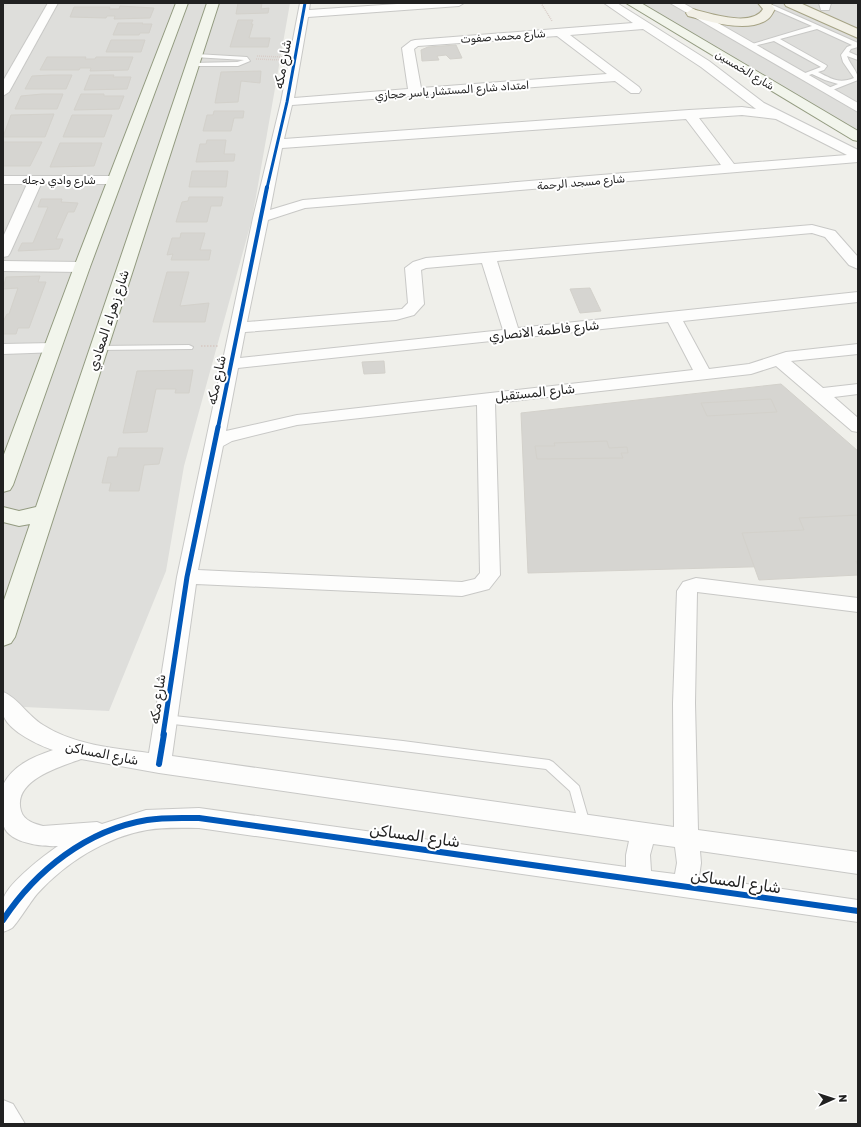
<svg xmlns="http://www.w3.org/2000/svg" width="861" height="1127" viewBox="0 0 861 1127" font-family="Rubik,Cairo,sans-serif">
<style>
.residential{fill:#dededb}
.building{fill:#d6d5d1;stroke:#d3d1cb}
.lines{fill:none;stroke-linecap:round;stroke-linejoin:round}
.service-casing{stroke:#c8c8c6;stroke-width:2}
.minor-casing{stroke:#c8c8c6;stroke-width:2}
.tertiary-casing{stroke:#c8c8c6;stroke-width:2}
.secondary-casing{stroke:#939b80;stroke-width:2}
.primary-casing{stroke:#a6a385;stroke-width:2}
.path-far1{stroke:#d8cdc8;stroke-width:1.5;stroke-dasharray:1 1;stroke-linecap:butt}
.path{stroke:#d8cdc8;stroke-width:2;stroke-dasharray:1.5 1.5;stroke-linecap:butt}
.service{fill:#fdfdfc;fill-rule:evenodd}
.minor{fill:#fdfdfc;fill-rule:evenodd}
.tertiary{fill:#fdfdfc;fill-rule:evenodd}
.secondary{fill:#f2f5ec;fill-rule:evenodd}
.primary{fill:#f2f0e6;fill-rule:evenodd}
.cycleway-far3-casing{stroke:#fff;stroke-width:4.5}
.cycleway-far2-casing{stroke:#fff;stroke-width:6}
.cycleway-far1-casing{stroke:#fff;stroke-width:8}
.cycleway-casing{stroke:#fff;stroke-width:9}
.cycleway-far3{stroke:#0057b8;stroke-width:3}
.cycleway-far2{stroke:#0057b8;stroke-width:4}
.cycleway-far1{stroke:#0057b8;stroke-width:5}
.cycleway{stroke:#0057b8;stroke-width:6}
.labels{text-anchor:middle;stroke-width:4;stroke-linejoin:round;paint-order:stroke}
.far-street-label{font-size:11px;fill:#212121;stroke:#fff}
.street-label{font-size:13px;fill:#212121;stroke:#fff}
.near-street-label{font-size:16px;fill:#212121;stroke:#fff}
</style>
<rect width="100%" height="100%" fill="#efefea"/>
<!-- residential -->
<g class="residential">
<polygon points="3,3 290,3 252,219 184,466 166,571 109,711 3,706"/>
<polygon points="639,3 858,3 858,134"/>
</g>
<!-- building -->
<g class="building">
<polygon points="238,3 262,3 261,9 269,8 268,13 236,14"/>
<polygon points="120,6 154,8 150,18 114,19 115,16 107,16 106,18 70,17 74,7 110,7 109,9 119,9"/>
<polygon points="238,20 253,20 251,24 253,24 249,38 270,38 268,47 230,47"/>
<polygon points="118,23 143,23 142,24 152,24 149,33 140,33 139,35 113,35"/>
<polygon points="111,40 145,40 141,52 106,52"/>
<polygon points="456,45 462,58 450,59 446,55 437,56 439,60 422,61 421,50 428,47"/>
<polygon points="47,57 86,57 85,59 95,59 96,57 133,57 128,70 90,71 91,68 80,68 79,70 40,70"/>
<polygon points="261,71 260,83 241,81 238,102 215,103 221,72"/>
<polygon points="51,75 72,75 66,89 25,89 32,76"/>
<polygon points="90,75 114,75 113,77 131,77 127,89 84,90"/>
<polygon points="42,94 63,94 57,109 15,109 21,96"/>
<polygon points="81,94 104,94 104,96 124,96 119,109 74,110"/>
<polygon points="214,111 244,111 243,118 234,118 231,131 203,131 207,115 213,115"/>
<polygon points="54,114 45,137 3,137 11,115"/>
<polygon points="72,115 112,115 104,137 63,137"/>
<polygon points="207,140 226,140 224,154 235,154 234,161 196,162 200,144 206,144"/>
<polygon points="3,142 42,142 30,166 3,166"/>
<polygon points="60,143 102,143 94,166 50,167"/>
<polygon points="192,171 228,171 226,187 189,187"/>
<polygon points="189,197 223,197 221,206 211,206 207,222 176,222 182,202 188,201"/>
<polygon points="41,199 62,199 61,202 78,203 74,212 68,212 56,239 63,239 59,249 18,251 22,243 33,243 48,207 38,207"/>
<polygon points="181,233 205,233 200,250 211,250 209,260 171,260 173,254 167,255 172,238 180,238"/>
<polygon points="167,272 189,272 180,306 209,303 205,322 153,322"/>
<polygon points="40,276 38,282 46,282 29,328 18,328 16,334 3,334 3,322 7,314 9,314 18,288 3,289 6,277"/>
<polygon points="590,288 601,311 580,313 570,289"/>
<polygon points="384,361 385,373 364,374 362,362"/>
<polygon points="193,370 189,393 175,393 176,389 156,389 147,432 123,433 137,371"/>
<polygon points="781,384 858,451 858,564 528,573 521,413"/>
<polygon points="771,399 777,412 707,416 701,403"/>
<polygon points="607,441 609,448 627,447 628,453 621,453 623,458 537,459 535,446 555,446 554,443"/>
<polygon points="119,448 163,448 159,464 144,465 139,491 109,491 111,483 102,483 108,457 117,457"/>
<polygon points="858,515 858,561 856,561 858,566 858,575 759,580 742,533 804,530 799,518"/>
</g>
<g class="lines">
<defs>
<g id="service">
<path d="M764 3H768L858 43V47L851 49 849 52 858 56V60L847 56C850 65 858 71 858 80L830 91H826V89L838 84 825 80 812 74 803 77 800 75 821 67 774 41 749 47V45L812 26 764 5ZM817 29 852 45 847 47 841 55 843 62 854 78C839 84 832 79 818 72L824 70 827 66 826 65 780 39Z"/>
<polygon points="196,54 247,57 250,61 238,66 191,66 191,64 193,63 237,62 244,60 194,57 194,55"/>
<polygon points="189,345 193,347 192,349 98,350 94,348 98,346"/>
<polygon points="165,715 403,741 549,760 553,762 579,786 590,824 588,828 584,829 580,828 570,791 546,769 403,751 165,723 161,722 159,719 161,716"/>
</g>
<g id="minor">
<polygon points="48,3 58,3 9,92 3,96 3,81"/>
<path d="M300 3H310L309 10 412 3H464L459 6 308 17 294 98 408 89 402 48 411 41 415 40 633 23 604 3H617L709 61 764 103 858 150V162L305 208 268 220 247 322 402 309 408 303 405 268 413 262 426 258 812 225 835 231 858 257V269L849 265 825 237 812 233 497 261 518 328 858 292V302L683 321 709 369 749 364 786 352 858 344V354L791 361 823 388 858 384V394L834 397 858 418V432L852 431 776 366 751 374 495 403 500 575 489 589 462 596 196 584 172 756 674 827 673 703 677 591 683 582 696 578 858 598V612L697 592 695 703 698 830 858 852V874L700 851 701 863 699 877 858 900V922L199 828C182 828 164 827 147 830 106 837 65 863 37 894 31 901 16 925 12 928 9 930 5 931 3 932 3 922 0 906 4 897 10 882 43 856 58 846 42 847 6 843 3 823 1 811 3 797 3 785 13 765 33 757 53 750 38 745 11 732 4 717 1 712 3 699 3 692 17 697 28 716 43 725 74 745 113 748 149 753L177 577 253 218 281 102ZM643 29 701 67 756 109 742 107 689 110 284 139 292 105 615 81 631 93H639L641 90 639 87 570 35ZM557 36 607 74 421 88 414 49 418 46ZM742 115 776 119 847 155 734 164 699 118ZM686 119 721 165 303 200 270 210 282 148ZM482 263 503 330 240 358 245 332 396 320 414 315 424 304 421 270 426 268ZM668 322 693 370 297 415 226 431 238 368ZM477 405 480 573 475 579 462 582 198 570 223 446 232 441 297 425ZM81 759 159 773 629 841 626 855V867L199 808 146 810 102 824 97 822 43 826C35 824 24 821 21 811 12 780 60 767 81 759ZM653 844 675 847 677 863 675 874 651 871 650 855Z"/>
<polygon points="670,3 683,3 858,103 858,112"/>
<polygon points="3,176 115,176 120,177 122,180 120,183 115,184 41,184 10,253 8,256 3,257 3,237 27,184 3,184"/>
<polygon points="3,261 82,262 87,264 90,267 87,270 82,272 3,271"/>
<polygon points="53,343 59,344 61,348 59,352 3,354 3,344"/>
<polygon points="3,1100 13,1104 25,1124 3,1124"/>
</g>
<polygon id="tertiary" points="819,3 831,3 829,10 821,10"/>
<g id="secondary">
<polygon points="176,3 188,3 90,267 13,485 10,490 3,492 3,457 74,267"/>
<polygon points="207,3 219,3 15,637 11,643 3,646 3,603 30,524 19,526 3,522 3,507 19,511 36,507"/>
<polygon points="626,3 641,3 858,131 858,141 853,140"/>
</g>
<g id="primary">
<path d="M758 3H770L775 9C773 12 771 17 768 19 749 34 708 21 688 16L686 13 692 9C709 13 752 28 763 9Z"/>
<polygon points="784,3 800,3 858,29 858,38 786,6"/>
</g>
</defs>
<!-- service casing -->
<use href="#service" class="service-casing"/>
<!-- minor casing -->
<use href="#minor" class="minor-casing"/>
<!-- tertiary casing -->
<use href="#tertiary" class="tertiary-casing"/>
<!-- secondary casing -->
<use href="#secondary" class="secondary-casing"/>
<!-- primary casing -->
<use href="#primary" class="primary-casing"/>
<!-- path-far1 -->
<g class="path-far1">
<polyline points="541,3 552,21"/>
<polyline points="257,56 282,57"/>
<polyline points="256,59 281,60"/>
</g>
<!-- path -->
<polyline class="path" points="201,346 218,346"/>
<!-- service -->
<use href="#service" class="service"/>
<!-- minor -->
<use href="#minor" class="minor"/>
<!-- tertiary -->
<use href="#tertiary" class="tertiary"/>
<!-- secondary -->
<use href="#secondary" class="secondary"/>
<!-- primary -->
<use href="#primary" class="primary"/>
<defs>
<polyline id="cycleway-far3" points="267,188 287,102 305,3"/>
<polyline id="cycleway-far2" points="218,428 267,187"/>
<polyline id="cycleway-far1" points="163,735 187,577 218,427"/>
<g id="cycleway">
<polyline points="159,764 164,734"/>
<path d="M3 920C36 870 87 830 147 820 164 817 182 818 199 818L858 911"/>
</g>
</defs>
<!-- cycleway-far3 casing -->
<use href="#cycleway-far3" class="cycleway-far3-casing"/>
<!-- cycleway-far2 casing -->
<use href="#cycleway-far2" class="cycleway-far2-casing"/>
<!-- cycleway-far1 casing -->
<use href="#cycleway-far1" class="cycleway-far1-casing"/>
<!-- cycleway casing -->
<use href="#cycleway" class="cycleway-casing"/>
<!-- cycleway-far3 -->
<use href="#cycleway-far3" class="cycleway-far3"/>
<!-- cycleway-far2 -->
<use href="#cycleway-far2" class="cycleway-far2"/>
<!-- cycleway-far1 -->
<use href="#cycleway-far1" class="cycleway-far1"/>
<!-- cycleway -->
<use href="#cycleway" class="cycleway"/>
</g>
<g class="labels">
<!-- far-street labels -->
<g class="far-street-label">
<text transform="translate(503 36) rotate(-4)" y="4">شارع محمد صفوت</text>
<text transform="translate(745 70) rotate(31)" y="4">شارع الخمسين</text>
<text transform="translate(452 90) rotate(-4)" y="4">امتداد شارع المستشار ياسر حجازي</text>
<text x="59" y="184">شارع وادي دجله</text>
<text transform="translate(581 182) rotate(-5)" y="4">شارع مسجد الرحمة</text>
</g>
<!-- street labels -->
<g class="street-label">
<text transform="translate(282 64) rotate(-80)" y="5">شارع مكه</text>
<text transform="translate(108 320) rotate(-72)" y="5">شارع زهراء المعادي</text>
<text transform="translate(544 330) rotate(-6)" y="5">شارع فاطمة الانصاري</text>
<text transform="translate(216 380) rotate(-78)" y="5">شارع مكه</text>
<text transform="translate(535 392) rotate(-6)" y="5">شارع المستقبل</text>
<text transform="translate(157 699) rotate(-82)" y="5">شارع مكه</text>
<text transform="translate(102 753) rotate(11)" y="5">شارع المساكن</text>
</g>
<!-- near-street labels -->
<g class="near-street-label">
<text transform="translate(415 835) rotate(8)" y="6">شارع المساكن</text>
<text transform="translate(736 881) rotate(8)" y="6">شارع المساكن</text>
</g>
</g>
<!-- border -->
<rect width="861" height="1127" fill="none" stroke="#212121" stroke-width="8"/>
<!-- north arrow -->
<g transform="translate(833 1099) rotate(87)" stroke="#ffffff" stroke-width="3" paint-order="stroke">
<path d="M0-3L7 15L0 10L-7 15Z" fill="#212121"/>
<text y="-6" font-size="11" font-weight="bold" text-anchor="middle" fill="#212121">N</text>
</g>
</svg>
